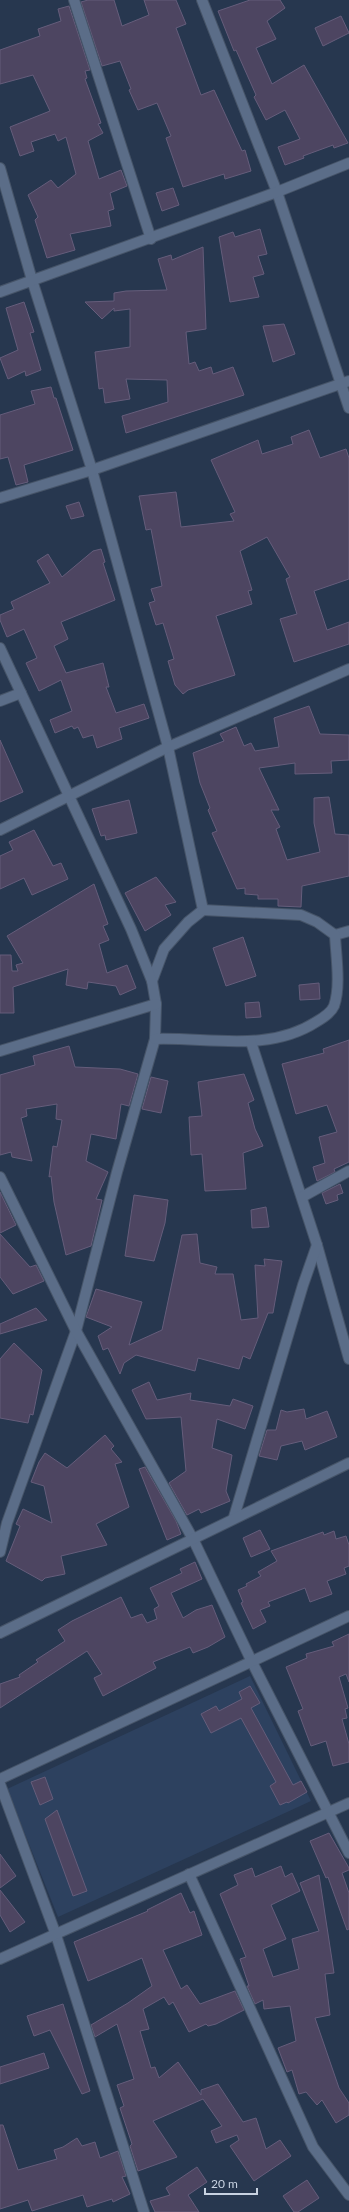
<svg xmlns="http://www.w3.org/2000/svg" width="349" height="2212" viewBox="0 0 349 2212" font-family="Lato,sans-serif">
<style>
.built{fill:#2d415f}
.building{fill:#4d4561;stroke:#655d7b}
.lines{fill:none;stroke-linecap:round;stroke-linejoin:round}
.street-casing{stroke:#465468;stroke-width:12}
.street{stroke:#5b6d88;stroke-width:10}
</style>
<rect width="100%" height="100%" fill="#27374f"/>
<!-- built -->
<polygon class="built" points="250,1676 311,1801 58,1917 7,1789"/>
<!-- building -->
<g class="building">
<polygon points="88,0 114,0 122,26 149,15 144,0 176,0 186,24 176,28 201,95 214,90 242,151 245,150 251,171 225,179 224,174 183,187 166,138 171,136 157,103 138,110 129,90 131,89 120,61 102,66 81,2"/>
<polygon points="250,0 280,0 285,8 267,21 276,39 256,48 272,84 304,65 348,143 334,148 333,145 303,156 304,158 285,165 278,147 300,139 285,110 266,120 254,97 256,95 236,50 234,51 218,11"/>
<polygon points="69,6 90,70 85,71 87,78 85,79 101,123 98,124 103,133 88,141 99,179 121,170 127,186 110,193 114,209 108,211 111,226 70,234 75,250 47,258 35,220 38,217 28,195 51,180 58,188 76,174 66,137 58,141 55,134 31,142 34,151 20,156 10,127 50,111 33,75 0,84 0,50 40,36 38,29 61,21 58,9"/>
<polygon points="341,16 349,33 323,46 315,28"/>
<polygon points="173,188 179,205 162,211 156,193"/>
<polygon points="260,229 267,254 258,256 264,274 253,277 259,297 230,302 219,237 233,232 235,237"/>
<polygon points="203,247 206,329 186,332 189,364 195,362 199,371 211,367 213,374 233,367 244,395 126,433 122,416 168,402 167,380 126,379 130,399 105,403 103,388 99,389 95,352 130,347 130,309 114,311 114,308 102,319 85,302 114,301 114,293 126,291 167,290 158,259 171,255 172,260"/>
<polygon points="24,302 34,332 30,333 41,370 26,376 25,371 8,379 0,358 18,350 6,308"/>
<polygon points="284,324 295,354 273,362 263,326"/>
<polygon points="51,387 54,398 56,398 73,450 24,465 28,482 16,485 8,457 0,459 0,415 35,404 31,391"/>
<polygon points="309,430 320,458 346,449 349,458 349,579 314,591 327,630 349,622 349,644 294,662 280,619 297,614 286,579 290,577 267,537 240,551 252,590 248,591 252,604 216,616 235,675 188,690 183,694 175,685 168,661 174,659 163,623 156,625 149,603 155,601 151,589 162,586 151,529 146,530 139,496 176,492 181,527 234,521 230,514 235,512 211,460 258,440 262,454 293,444 291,437"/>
<polygon points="79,502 84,516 71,519 66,506"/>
<polygon points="101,549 105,562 103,563 115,600 61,622 68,639 54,646 66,673 103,663 109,687 106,687 116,713 144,704 149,718 119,728 122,739 97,748 93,735 83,738 78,727 74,729 72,726 55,733 50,720 72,711 61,680 39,691 26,663 37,658 24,629 7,637 0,620 0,615 14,609 11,602 50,583 37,561 48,554 62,577 93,551"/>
<polygon points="309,706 320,734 349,735 349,760 331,761 332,773 295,774 295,763 259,768 279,810 271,810 280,827 276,829 287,860 320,852 314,823 314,798 329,797 335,834 349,835 349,876 302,886 301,907 278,906 278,899 258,899 258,895 245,894 245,888 237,889 212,833 217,831 208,810 210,808 200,783 193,753 224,741 220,734 236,727 244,746 251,743 255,751 279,747 274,718"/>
<polygon points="0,740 23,792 0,802"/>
<polygon points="129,800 137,833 106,840 105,835 101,836 92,809"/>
<polygon points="34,830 53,866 61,863 68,879 32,895 24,878 0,889 0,856 13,850 9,842"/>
<polygon points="156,877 176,902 165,905 171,915 145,931 125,893"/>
<polygon points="94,884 108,924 103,926 109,940 99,944 107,973 127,965 136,988 120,995 116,986 88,982 87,989 66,985 68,969 13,987 14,1013 0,1013 0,955 11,955 12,971 18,971 16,965 23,963 7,936"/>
<polygon points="243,937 256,976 226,986 213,948"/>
<polygon points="319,983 320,999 300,1000 299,985"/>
<polygon points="259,1002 261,1017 246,1018 245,1003"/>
<polygon points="349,1040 349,1162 334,1169 335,1172 317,1181 313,1167 325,1163 319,1137 337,1132 327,1105 296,1114 282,1064 324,1053 323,1049"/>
<polygon points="69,1046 75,1067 120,1069 138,1074 129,1106 121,1104 116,1139 91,1134 86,1161 108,1172 96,1199 102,1200 91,1246 66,1255 54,1202 51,1176 49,1177 53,1146 57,1147 62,1120 56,1119 57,1104 26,1109 27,1116 21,1118 32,1161 12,1157 11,1152 0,1155 0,1075 35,1065 33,1056"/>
<polygon points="244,1074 254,1100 248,1103 255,1129 263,1146 243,1153 246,1189 205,1191 202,1154 191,1155 189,1117 202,1116 198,1082"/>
<polygon points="151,1077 168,1081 161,1113 142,1109"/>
<polygon points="340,1184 343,1193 337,1195 338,1200 326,1204 322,1193"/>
<polygon points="0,1192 16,1225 0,1233"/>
<polygon points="134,1195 168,1200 165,1223 154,1261 125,1256"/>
<polygon points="266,1207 269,1227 252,1228 251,1210"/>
<polygon points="0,1234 30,1267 36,1265 44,1281 13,1294 0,1277"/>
<polygon points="197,1234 200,1263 217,1267 215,1274 233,1274 241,1320 258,1318 255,1265 265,1266 264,1259 282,1261 273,1313 268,1313 250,1359 243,1356 239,1369 198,1358 195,1371 136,1355 124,1363 120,1374 108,1348 103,1350 98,1336 112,1327 86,1317 96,1289 142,1302 129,1345 162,1330 182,1235"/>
<polygon points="36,1308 47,1320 0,1334 0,1324"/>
<polygon points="14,1343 42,1370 33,1415 30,1414 28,1423 0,1418 0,1359"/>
<polygon points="149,1382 157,1400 191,1393 190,1400 230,1406 233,1399 253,1406 245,1429 217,1419 212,1448 232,1455 226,1491 230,1501 201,1513 199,1509 187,1515 169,1483 186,1471 181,1417 146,1419 132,1390"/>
<polygon points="304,1409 306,1419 327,1411 337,1437 305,1450 302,1441 281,1446 277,1460 259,1456 267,1430 276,1430 281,1410 287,1412"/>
<polygon points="105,1435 114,1446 111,1449 122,1462 115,1464 129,1507 96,1524 107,1545 61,1556 65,1574 45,1578 42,1581 6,1561 20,1526 16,1524 23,1509 52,1523 44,1486 31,1482 39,1462 45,1453 67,1468"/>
<polygon points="145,1467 176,1521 181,1534 167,1540 139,1469"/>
<polygon points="260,1530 270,1549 251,1557 243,1538"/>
<polygon points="334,1531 336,1539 346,1536 349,1545 349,1566 344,1568 346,1574 327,1581 332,1594 310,1602 305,1588 268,1602 270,1606 260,1610 266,1622 253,1629 241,1603 243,1602 238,1590 247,1586 246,1584 261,1576 258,1572 277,1561 271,1551 323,1532 324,1535"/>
<polygon points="195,1562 202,1579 171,1593 183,1618 196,1610 212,1605 225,1637 208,1647 193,1653 190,1647 153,1662 156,1668 103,1696 94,1678 102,1674 87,1651 0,1708 0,1684 20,1677 19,1675 38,1662 36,1660 65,1641 58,1630 72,1621 121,1597 131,1618 142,1614 147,1623 157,1619 154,1609 159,1606 150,1588 182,1573 180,1569"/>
<polygon points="349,1634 349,1682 346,1674 339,1677 348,1708 345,1709 347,1718 342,1719 349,1744 349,1762 333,1766 326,1741 311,1746 298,1711 303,1709 286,1667 307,1658 306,1654 334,1646 332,1642"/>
<polygon points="250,1686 260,1703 251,1708 293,1785 301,1781 307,1792 288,1803 287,1802 280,1805 270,1786 276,1782 241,1718 211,1733 201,1714 216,1706 219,1711 242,1699 239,1692"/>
<polygon points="45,1777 53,1799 40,1805 31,1782"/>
<polygon points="57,1810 87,1891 73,1896 45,1819"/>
<polygon points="329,1833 349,1868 349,1870 342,1873 349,1893 349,1929 347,1930 328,1877 326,1878 310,1841"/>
<polygon points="0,1854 16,1876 0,1888"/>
<polygon points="281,1866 285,1877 292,1873 300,1891 271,1905 286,1939 263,1949 273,1977 299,1969 292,1939 319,1931 300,1883 319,1875 334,1973 325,1974 330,2015 315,2018 339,2088 349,2103 349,2115 336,2123 322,2100 317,2105 306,2092 299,2094 292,2070 287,2072 278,2048 296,2041 290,2006 264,2009 263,2000 255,2004 247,1986 249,1986 240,1959 246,1957 220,1894 238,1885 234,1875 252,1868 255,1877"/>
<polygon points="0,1890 25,1922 10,1932 0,1915"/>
<polygon points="181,1893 190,1913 194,1911 202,1935 163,1950 181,1989 187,1985 200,2004 235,1991 244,2010 216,2024 208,2026 206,2024 189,2032 173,2002 169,2005 164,1997 143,2009 149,2029 140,2031 151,2068 155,2067 159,2078 178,2062 201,2095 201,2090 218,2084 243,2122 256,2118 266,2149 280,2140 291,2156 254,2181 230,2146 239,2140 237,2135 216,2143 211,2131 222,2126 203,2099 153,2121 177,2157 138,2171 130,2146 132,2144 120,2108 124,2106 117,2085 134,2079 117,2024 95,2037 91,2025 128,2003 152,1986 142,1958 88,1981 74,1942 148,1911 147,1910"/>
<polygon points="63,2004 90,2091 82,2094 50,2030 34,2036 27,2016"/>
<polygon points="44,2053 49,2068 0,2084 0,2067"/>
<polygon points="0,2125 3,2125 18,2170 57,2159 54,2150 63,2147 77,2138 82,2146 95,2142 100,2158 118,2151 126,2176 122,2177 130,2194 113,2202 112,2199 87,2207 83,2195 32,2211 28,2200 0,2209"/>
<polygon points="197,2167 207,2182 188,2195 199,2212 155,2212 150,2201 170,2195 166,2188"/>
<polygon points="307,2180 319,2198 298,2212 294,2212 283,2196"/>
</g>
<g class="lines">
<defs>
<g id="street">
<polyline points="74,0 151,239"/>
<polyline points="202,0 277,192 349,408"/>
<polyline points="0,168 32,280 92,470 168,747 203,910 188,922 164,949 152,981"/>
<polyline points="0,292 277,192 349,163"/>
<polyline points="0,498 92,470 349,381"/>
<polyline points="0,648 131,929 152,981 156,1004 155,1039 117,1172 76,1331 7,1523 0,1552"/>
<polyline points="0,701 21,693"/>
<polyline points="0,830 168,747 349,669"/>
<polyline points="335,935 349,931"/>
<path d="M155 1039C208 1037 268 1053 316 1022 323 1018 331 1013 334 1006 341 986 336 956 335 935L317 922 301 915 203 910"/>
<polyline points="251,1042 317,1245 349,1359"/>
<polyline points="0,1051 156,1004"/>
<polyline points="0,1177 76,1331 193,1539 252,1662 349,1853"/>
<polyline points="302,1197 349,1171"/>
<polyline points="234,1517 303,1285 317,1245"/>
<polyline points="0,1633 349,1463"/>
<polyline points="0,1779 349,1616"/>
<polyline points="0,1784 56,1935 144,2212"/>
<polyline points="189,1874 313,2147 349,2195"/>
<polyline points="0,1959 349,1803"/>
</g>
</defs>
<!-- street casing -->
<use href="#street" class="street-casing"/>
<!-- street -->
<use href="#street" class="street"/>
</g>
<!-- scale -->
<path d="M205 2188v6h52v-6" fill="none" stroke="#c8d2e1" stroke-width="2"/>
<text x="211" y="2188" font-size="12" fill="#c8d2e1" stroke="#27374f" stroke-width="3" paint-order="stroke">20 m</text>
</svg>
